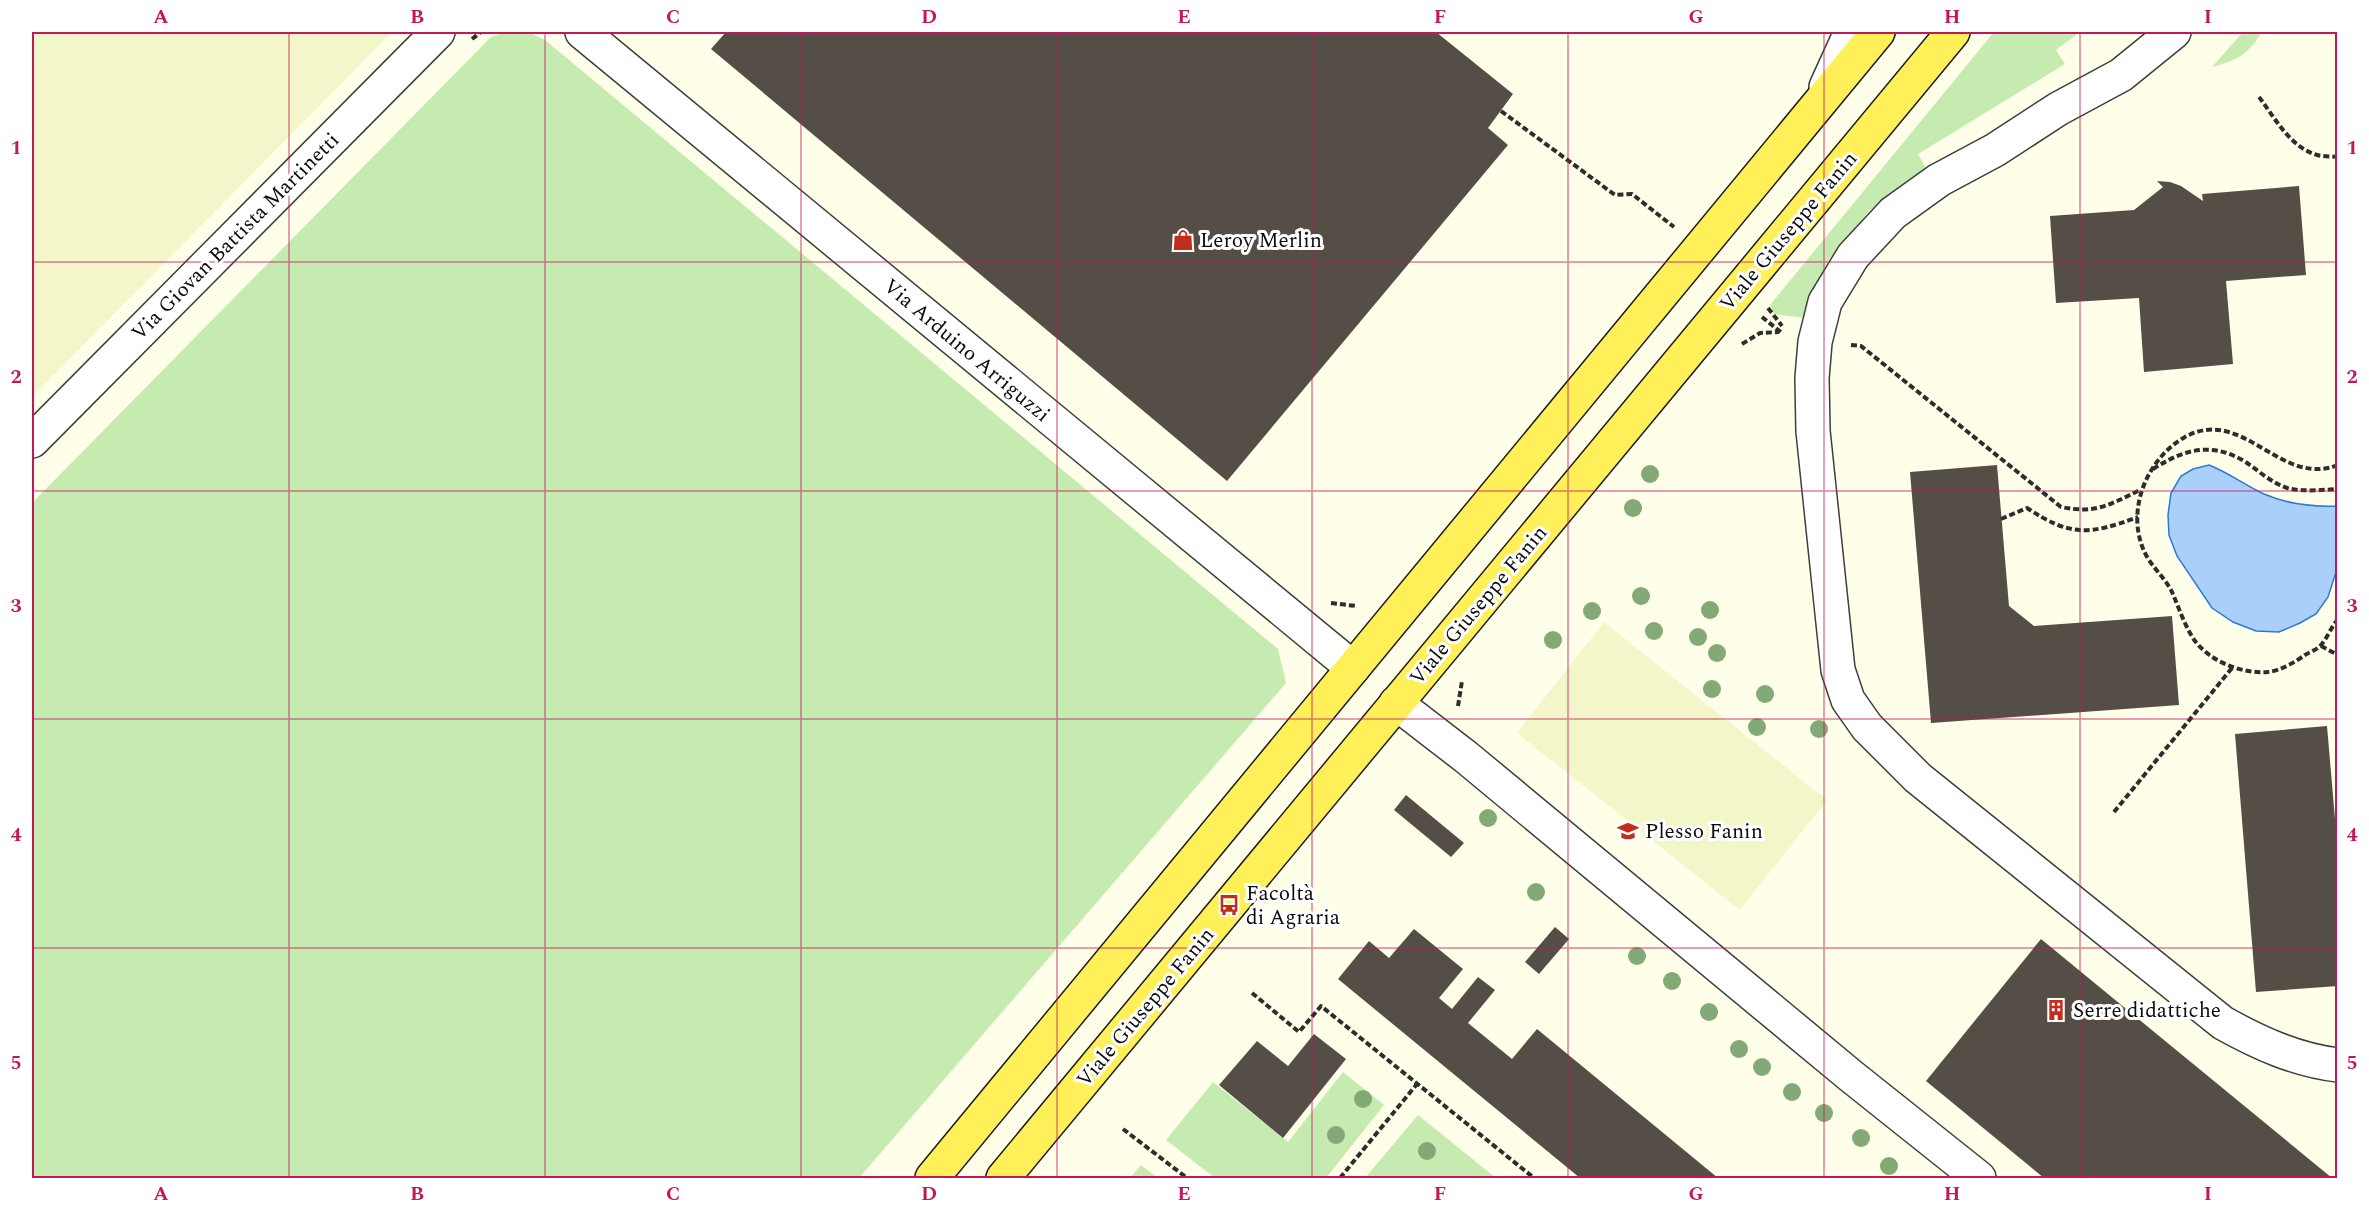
<svg xmlns="http://www.w3.org/2000/svg" width="2369" height="1210" viewBox="0 0 2369 1210" font-family="Spectral,serif">
<style>
.farmland{fill:#f3f6c8}
.green{fill:#c6ebb1}
.water{fill:#aad0fa;stroke:#2d79d5;stroke-width:1.5}
.building{fill:#544e47}
.lines{fill:none;stroke-linecap:round;stroke-linejoin:round}
.minor-casing{stroke:#3e3e3e;stroke-width:36}
.major-casing{stroke:#1c1c1c;stroke-width:36}
.path{stroke:#2d2d2d;stroke-width:4;stroke-dasharray:6 3;stroke-linecap:butt}
.minor{stroke:#fff;stroke-width:33}
.major{stroke:#fff059;stroke-width:33}
.tree{fill:#83aa76}
.grid{fill:none;stroke:#c2185b;stroke-width:1.5;stroke-opacity:0.55}
.labels{text-anchor:middle;stroke-width:6;stroke-linejoin:round;paint-order:stroke}
.street-label{font-size:21px;fill:#0b0b0b;stroke:#fff}
.poi-label{font-size:21px;fill:#0b0b0b;stroke:#fff;text-anchor:start}
.neatline{fill:none;stroke:#c2185b;stroke-width:2}
.grid-label{font-size:20px;text-anchor:middle;font-weight:bold;fill:#c2185b}
</style>
<rect width="100%" height="100%" fill="#fffee9"/>
<!-- farmland -->
<g class="farmland">
<polygon points="32,32 392,32 32,397"/>
<polygon points="1604,622 1827,800 1740,910 1517,733"/>
</g>
<!-- green -->
<g class="green">
<polygon points="505,32 528,32 545,40 1278,649 1286,683 859,1178 32,1178 32,503 491,37"/>
<polygon points="1994,32 2080,32 2056,50 2065,64 1918,154 1928,172 1870,210 1827,262 1805,318 1774,314 1770,305"/>
<path d="M2243 32H2262C2248 54 2238 60 2212 67Z"/>
<polygon points="1343,1072 1384,1105 1326,1178 1215,1178 1166,1140 1213,1082 1288,1142"/>
<polygon points="1418,1115 1496,1178 1365,1178"/>
<polygon points="1141,1165 1158,1178 1130,1178"/>
</g>
<!-- water -->
<path class="water" d="M2209 465C2229 473 2245 485 2264 494 2287 504 2312 507 2337 506V569L2328 597 2316 614 2300 623 2279 632 2256 631 2233 622 2212 608 2177 556 2169 535 2168 515 2171 493 2181 476 2193 469Z"/>
<!-- building -->
<g class="building">
<polygon points="726,32 1436,32 1513,94 1488,128 1508,145 1227,481 711,49"/>
<polygon points="2157,181 2170,182 2181,186 2203,201 2202,194 2299,186 2306,275 2226,281 2233,364 2144,372 2139,298 2056,303 2050,216 2134,210 2163,187"/>
<polygon points="1997,465 2009,606 2034,626 2172,616 2179,705 1931,723 1910,472"/>
<polygon points="2327,726 2338,854 2338,986 2256,992 2235,734"/>
<polygon points="1406,795 1464,843 1451,857 1394,810"/>
<polygon points="1555,927 1569,939 1539,974 1525,962"/>
<polygon points="1414,929 1463,969 1439,998 1452,1009 1478,977 1495,990 1468,1023 1512,1059 1537,1029 1718,1178 1580,1178 1338,979 1369,941 1389,958"/>
<polygon points="2041,939 2332,1178 2044,1178 1926,1081"/>
<polygon points="1314,1034 1346,1059 1283,1138 1219,1085 1257,1041 1288,1066"/>
</g>
<g class="lines">
<defs>
<g id="minor">
<polyline points="582,32 1353,668"/>
<path d="M2174 32 2121 75 2058 109 1995 150 1939 180 1893 213 1853 256 1825 302 1815 342 1812 378 1813 431 1838 670 1848 700 1867 727 1918 778 2223 1023C2259 1043 2296 1060 2338 1065"/>
<polyline points="1826,87 1851,32"/>
<polyline points="32,441 438,32"/>
<polyline points="1396,703 1466,757 1851,1076 1979,1178"/>
</g>
<g id="major">
<polyline points="932,1178 1878,32"/>
<polyline points="1003,1178 1953,32"/>
</g>
</defs>
<!-- minor casing -->
<use href="#minor" class="minor-casing"/>
<!-- major casing -->
<use href="#major" class="major-casing"/>
<!-- path -->
<g class="path">
<polyline points="472,39 481,32"/>
<path d="M2259 97C2275 118 2289 145 2314 154 2321 157 2330 156 2338 157"/>
<polyline points="1501,111 1615,195 1632,194 1674,227"/>
<polyline points="1768,308 1782,326"/>
<polyline points="1762,317 1782,333"/>
<polyline points="1742,344 1760,333 1779,332"/>
<path d="M1851 345 1861 346 2061 507C2096 514 2109 505 2140 490"/>
<path d="M2338 465C2280 488 2243 405 2185 437 2146 459 2124 513 2146 555 2153 568 2165 578 2172 592 2179 608 2185 627 2195 641 2211 662 2242 674 2268 672 2280 671 2295 662 2305 655 2310 652 2316 650 2320 646 2327 639 2331 627 2338 619"/>
<path d="M2153 469C2183 450 2210 441 2244 461 2258 470 2270 482 2287 488 2302 492 2321 490 2338 489"/>
<path d="M2001 519 2027 508C2071 537 2089 535 2138 517"/>
<polyline points="1331,603 1356,606"/>
<polyline points="2321,646 2338,655"/>
<polyline points="1458,706 1462,681"/>
<polyline points="2114,812 2232,668"/>
<polyline points="1252,993 1299,1032 1321,1006 1534,1178"/>
<polyline points="1123,1129 1187,1178"/>
<polyline points="1340,1178 1417,1084"/>
</g>
<!-- minor -->
<use href="#minor" class="minor"/>
<!-- major -->
<use href="#major" class="major"/>
</g>
<!-- trees -->
<g class="tree">
<circle cx="1650" cy="474" r="9"/>
<circle cx="1633" cy="508" r="9"/>
<circle cx="1641" cy="596" r="9"/>
<circle cx="1710" cy="610" r="9"/>
<circle cx="1592" cy="611" r="9"/>
<circle cx="1654" cy="631" r="9"/>
<circle cx="1698" cy="637" r="9"/>
<circle cx="1553" cy="640" r="9"/>
<circle cx="1717" cy="653" r="9"/>
<circle cx="1712" cy="689" r="9"/>
<circle cx="1765" cy="694" r="9"/>
<circle cx="1757" cy="727" r="9"/>
<circle cx="1819" cy="729" r="9"/>
<circle cx="1488" cy="818" r="9"/>
<circle cx="1536" cy="892" r="9"/>
<circle cx="1637" cy="956" r="9"/>
<circle cx="1672" cy="981" r="9"/>
<circle cx="1709" cy="1012" r="9"/>
<circle cx="1739" cy="1049" r="9"/>
<circle cx="1762" cy="1067" r="9"/>
<circle cx="1792" cy="1092" r="9"/>
<circle cx="1363" cy="1099" r="9"/>
<circle cx="1824" cy="1113" r="9"/>
<circle cx="1336" cy="1135" r="9"/>
<circle cx="1861" cy="1138" r="9"/>
<circle cx="1427" cy="1151" r="9"/>
<circle cx="1889" cy="1166" r="9"/>
</g>
<!-- grid -->
<path class="grid" d="M289 32V1178M545 32V1178M801 32V1178M1057 32V1178M1312 32V1178M1568 32V1178M1824 32V1178M2080 32V1178M32 262H2338M32 491H2338M32 719H2338M32 948H2338"/>
<!-- icons -->
<defs>
<symbol id="shop-bare" viewBox="-9 -9 18 18"><path d="M-5-2.5h2.3a2.7 3.5 0 0 1 5.4 0H5L5.5 6h-11ZM-1.5-2.5h3a1.5 2.3 0 0 0-3 0Z" fill="#c32d1b" stroke="#fff" stroke-width="2.5" paint-order="stroke"/></symbol>
<symbol id="university-bare" viewBox="-9 -9 18 18"><path d="M0-5L7-2L0 1L-7-2ZM-4 1L0 2.5L4 1V4Q0 6-4 4Z" fill="#c32d1b" stroke="#fff" stroke-width="2.5" paint-order="stroke"/></symbol>
<symbol id="bus-bare" viewBox="-9 -9 18 18"><path d="M-5-6H5V4H4V6H2V4H-2V6H-4V4H-5ZM-3.5-4V0h7V-4ZM-3.5 1.2v1.5H-2V1.2ZM2 1.2v1.5H3.5V1.2Z" fill="#c32d1b" stroke="#fff" stroke-width="2.5" paint-order="stroke"/></symbol>
<symbol id="building-bare" viewBox="-9 -9 18 18"><path d="M-4-6H4V6H1V3H-1V6H-4ZM-2.5-4.3h1.7v1.8h-1.7ZM.8-4.3h1.7v1.8H.8ZM-2.5-1h1.7V.8h-1.7ZM.8-1h1.7V.8H.8Z" fill="#c32d1b" stroke="#fff" stroke-width="2.5" paint-order="stroke"/></symbol>
</defs>
<g fill-rule="evenodd">
<use href="#shop-bare" x="1168" y="225" width="30" height="30"/>
<use href="#university-bare" x="1613" y="816" width="30" height="30"/>
<use href="#bus-bare" x="1214" y="890" width="30" height="30"/>
<use href="#building-bare" x="2041" y="995" width="30" height="30"/>
</g>
<g class="labels">
<!-- street labels -->
<g class="street-label">
<text transform="translate(1788 231) rotate(-50)" y="7">Viale Giuseppe Fanin</text>
<text transform="translate(235 236) rotate(-45)" y="7">Via Giovan Battista Martinetti</text>
<text transform="translate(967 350) rotate(40)" y="7">Via Arduino Arriguzzi</text>
<text transform="translate(1478 605) rotate(-50)" y="7">Viale Giuseppe Fanin</text>
<text transform="translate(1145 1007) rotate(-50)" y="7">Viale Giuseppe Fanin</text>
</g>
<!-- poi labels -->
<g class="poi-label">
<text x="1200" y="247">Leroy Merlin</text>
<text x="1645" y="838">Plesso Fanin</text>
<text x="1246" y="900">Facoltà<tspan x="1246" dy="24">di Agraria</tspan></text>
<text x="2073" y="1017">Serre didattiche</text>
</g>
</g>
<!-- border -->
<rect width="2369" height="1210" fill="none" stroke="#ffffff" stroke-width="66"/>
<rect x="33" y="33" width="2303" height="1144" class="neatline"/>
<g class="grid-label">
<text x="161" y="23">A</text>
<text x="417" y="23">B</text>
<text x="673" y="23">C</text>
<text x="929" y="23">D</text>
<text x="1184" y="23">E</text>
<text x="1440" y="23">F</text>
<text x="1696" y="23">G</text>
<text x="1952" y="23">H</text>
<text x="2208" y="23">I</text>
<text x="16" y="154">1</text>
<text x="2352" y="154">1</text>
<text x="16" y="383">2</text>
<text x="2352" y="383">2</text>
<text x="16" y="612">3</text>
<text x="2352" y="612">3</text>
<text x="16" y="841">4</text>
<text x="2352" y="841">4</text>
<text x="16" y="1069">5</text>
<text x="2352" y="1069">5</text>
<text x="161" y="1200">A</text>
<text x="417" y="1200">B</text>
<text x="673" y="1200">C</text>
<text x="929" y="1200">D</text>
<text x="1184" y="1200">E</text>
<text x="1440" y="1200">F</text>
<text x="1696" y="1200">G</text>
<text x="1952" y="1200">H</text>
<text x="2208" y="1200">I</text>
</g>
</svg>
